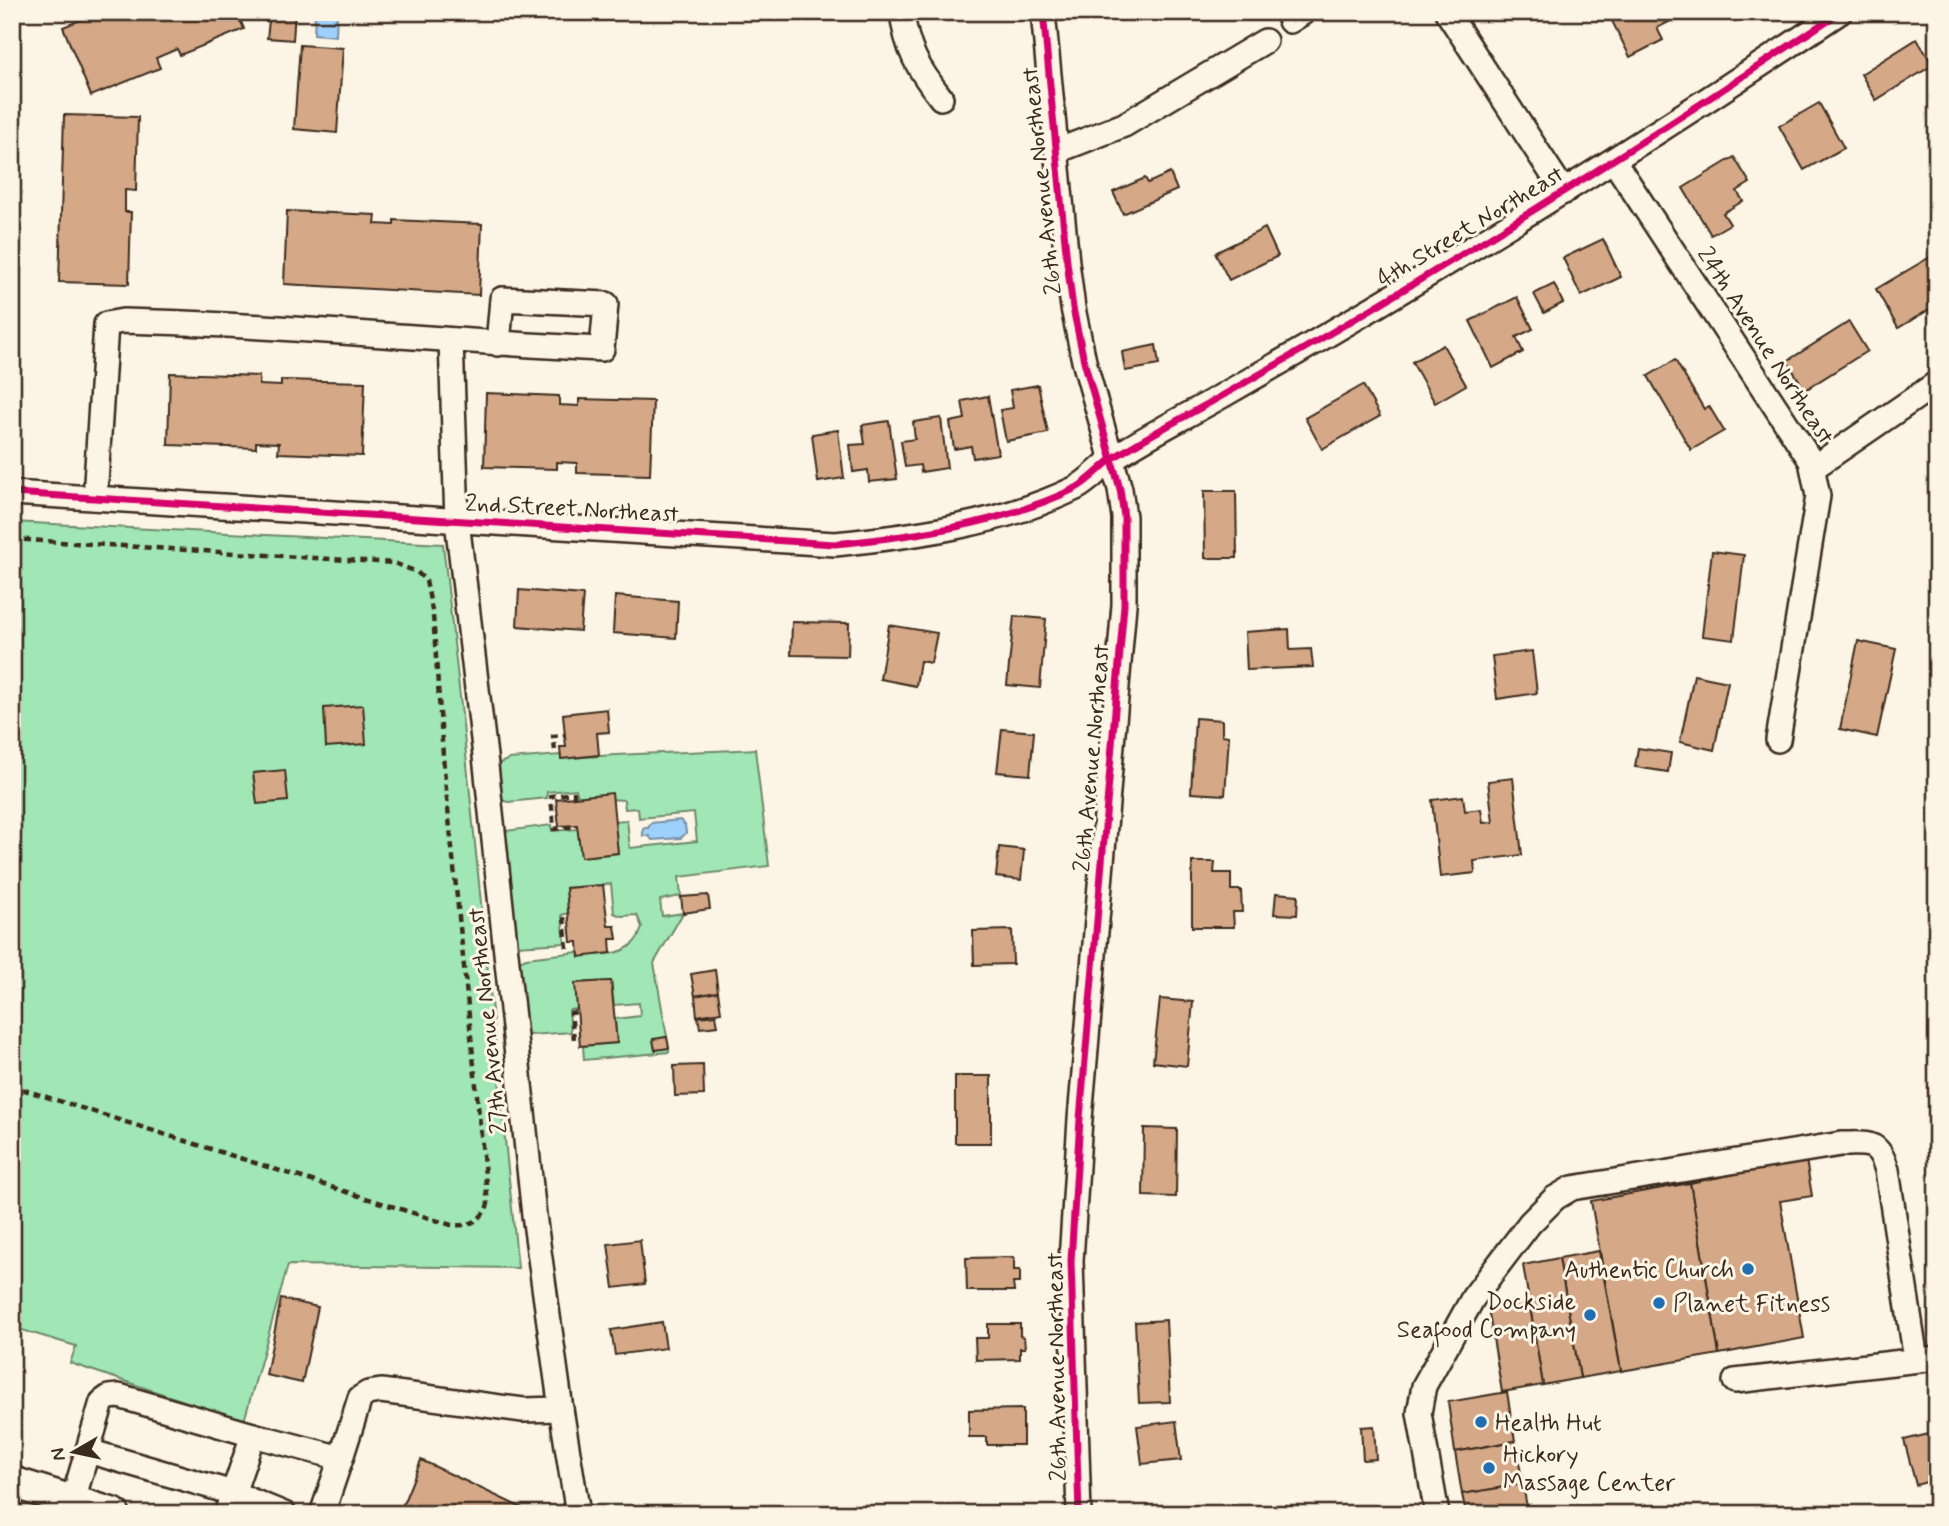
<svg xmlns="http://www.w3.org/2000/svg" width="1949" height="1526" viewBox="0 0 1949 1526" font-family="Mynerve,sans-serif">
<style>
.green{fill:#a0e7b5;stroke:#6e886a;stroke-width:2}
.water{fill:#9dd0fa;stroke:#768ea2;stroke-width:2}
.building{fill:#d5a987;stroke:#3b2a1e;stroke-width:2}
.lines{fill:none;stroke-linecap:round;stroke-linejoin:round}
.minor-casing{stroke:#3b2a1e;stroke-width:28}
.major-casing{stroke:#3b2a1e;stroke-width:35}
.path{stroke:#3b2a1e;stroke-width:4.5;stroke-dasharray:7 5;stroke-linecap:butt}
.minor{stroke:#fcf5e5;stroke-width:23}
.major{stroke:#fcf5e5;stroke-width:30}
.cycleway-casing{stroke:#fcf5e5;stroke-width:11}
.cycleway{stroke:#d6006c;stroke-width:7}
.poi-dot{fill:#1f6fb2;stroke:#fcf5e5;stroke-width:2.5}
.labels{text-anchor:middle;stroke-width:6;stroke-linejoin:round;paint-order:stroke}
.street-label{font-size:24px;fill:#3b2a1e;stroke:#fcf5e5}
.poi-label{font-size:24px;fill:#3b2a1e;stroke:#fcf5e5;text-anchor:start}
</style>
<rect width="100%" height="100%" fill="#fcf5e5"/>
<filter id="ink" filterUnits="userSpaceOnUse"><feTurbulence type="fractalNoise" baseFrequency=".0143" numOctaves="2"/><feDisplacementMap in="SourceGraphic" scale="14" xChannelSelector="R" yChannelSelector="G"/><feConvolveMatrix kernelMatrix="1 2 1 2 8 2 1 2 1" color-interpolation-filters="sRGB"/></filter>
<g filter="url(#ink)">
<!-- green -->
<g class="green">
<polygon points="12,522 443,544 462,715 518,1268 288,1265 244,1421 70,1363 76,1346 12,1327"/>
<path d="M755 749 769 866 679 877 681 896 660 900 662 916 683 913 654 963 667 1037 653 1040 655 1050 669 1048V1052L584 1060 583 1046 617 1043 615 1019 640 1016 639 1003 614 1005 611 981 576 984 577 1009 569 1010 571 1032 530 1035 524 1033 517 962 526 958 578 952 579 956C603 954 634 958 642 927L637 915 621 916 614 913 611 884 566 888 568 913 562 915 565 943 516 946 505 831 551 825 552 831 578 829 581 857 618 853 615 821 627 820 630 848 697 841 694 813 639 818 638 808 625 809 624 800 578 797 576 789 547 792V798L508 802 501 800 498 764 509 759 561 755 562 759C626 752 690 753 755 749Z"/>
</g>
<!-- water -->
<g class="water">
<polygon points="315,12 337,12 336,36 314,34"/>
<polygon points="680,820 685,825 686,833 681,838 652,840 649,836 643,836 643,828 648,828 651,823"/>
</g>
<!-- building -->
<g class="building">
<polygon points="100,12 237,12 244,29 180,55 177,49 156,58 160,68 91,96 63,27"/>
<polygon points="270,12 295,12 293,40 267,38"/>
<polygon points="1615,12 1688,12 1657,28 1663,40 1630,57 1609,15"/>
<polygon points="1917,39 1933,65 1876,100 1861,74"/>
<polygon points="300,45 343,48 337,133 294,129"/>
<polygon points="1819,103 1844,148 1804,170 1779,126"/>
<polygon points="64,115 138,117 136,191 125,190 125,212 131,212 129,284 59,282"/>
<polygon points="1734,157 1750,183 1737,191 1743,201 1723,213 1730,224 1711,235 1683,188"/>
<polygon points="1170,173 1177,190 1123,214 1113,192 1145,178 1148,183"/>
<polygon points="287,211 376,215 375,224 394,225 394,220 482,224 479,295 284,284"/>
<polygon points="1265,228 1278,256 1229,280 1215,253"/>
<polygon points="1603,239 1621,277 1581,296 1563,258"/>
<polygon points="1937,253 1937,305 1898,328 1876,289"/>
<polygon points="1554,284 1563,303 1544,313 1534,294"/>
<polygon points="1517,297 1533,329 1516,337 1523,352 1493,368 1470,321"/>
<polygon points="1849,322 1867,351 1805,390 1787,361"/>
<polygon points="1156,345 1159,365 1125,371 1122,352"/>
<polygon points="1443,345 1466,385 1435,403 1412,362"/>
<polygon points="1675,360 1704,409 1709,406 1724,431 1691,450 1648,376"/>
<polygon points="170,373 259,376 259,385 281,386 281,380 365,382 362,456 278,453 279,443 256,442 256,448 168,445"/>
<polygon points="1038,385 1048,433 1006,441 1000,410 1013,408 1010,390"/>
<polygon points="1363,385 1380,416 1322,449 1305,418"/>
<polygon points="486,393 559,396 559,405 579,406 579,399 653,401 650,475 577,473 577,463 557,462 557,469 484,467"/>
<polygon points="988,396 998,454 973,458 971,446 954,449 950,422 965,419 962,401"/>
<polygon points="941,418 947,468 921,472 920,465 905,467 901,441 915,439 913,422"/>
<polygon points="889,421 897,479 869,482 868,470 853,472 850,445 865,444 862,425"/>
<polygon points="838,430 844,478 818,482 812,434"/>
<polygon points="1204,491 1236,491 1237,558 1205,558"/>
<polygon points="1712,551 1744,555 1734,640 1702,636"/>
<polygon points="519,590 583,595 580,631 517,626"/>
<polygon points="615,596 678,601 676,638 613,633"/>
<polygon points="1014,616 1046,619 1040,688 1007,685"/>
<polygon points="792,622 849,623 848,656 791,655"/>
<polygon points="889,625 937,633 931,663 920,661 916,686 880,679"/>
<polygon points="1289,629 1290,650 1311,649 1313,667 1247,670 1245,632"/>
<polygon points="1858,641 1896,649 1877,737 1840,729"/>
<polygon points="1532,651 1537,693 1497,699 1492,656"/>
<polygon points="1694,675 1728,682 1714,750 1680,742"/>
<polygon points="363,705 366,744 326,747 324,708"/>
<polygon points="607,709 609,732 597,733 599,755 561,759 560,747 566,747 563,714"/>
<polygon points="1195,718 1222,720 1222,735 1229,736 1225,795 1191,793"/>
<polygon points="1002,729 1034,732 1030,775 997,772"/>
<polygon points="1638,748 1671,753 1668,772 1635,767"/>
<polygon points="285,770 288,801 257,804 253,773"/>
<polygon points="1513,778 1522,855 1474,861 1475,873 1440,877 1432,800 1463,796 1465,811 1481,809 1483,823 1493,822 1488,781"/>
<polygon points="612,793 618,853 581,857 577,825 559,826 556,799"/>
<polygon points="999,847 1024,850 1021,880 996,877"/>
<polygon points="1192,862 1215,862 1214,873 1231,873 1231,890 1241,890 1242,912 1233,912 1234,927 1192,927"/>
<polygon points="603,885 608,926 615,926 617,939 610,939 611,953 579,957 578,942 571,942 566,888"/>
<polygon points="1276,893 1298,895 1297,915 1274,914"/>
<polygon points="708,895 710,909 683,913 681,897"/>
<polygon points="1012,930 1013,964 974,965 973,931"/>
<polygon points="715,970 718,992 695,996 691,974"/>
<polygon points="609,981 611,981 617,1043 580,1046 575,983"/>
<polygon points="718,992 721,1012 697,1016 695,996"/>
<polygon points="1160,999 1193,1002 1187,1066 1153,1062"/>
<polygon points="716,1015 718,1026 700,1028 698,1017"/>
<polygon points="667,1037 669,1048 655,1050 653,1039"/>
<polygon points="703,1065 704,1095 675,1096 674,1066"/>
<rect x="955" y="1076" width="36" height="67"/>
<polygon points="1144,1128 1177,1129 1176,1197 1143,1196"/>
<polygon points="1806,1160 1812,1196 1780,1201 1804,1338 1719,1354 1690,1183"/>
<polygon points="1690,1183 1719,1354 1621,1371 1591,1201"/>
<polygon points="640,1240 645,1284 614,1288 608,1244"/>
<polygon points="1599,1251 1621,1371 1580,1378 1559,1258"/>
<polygon points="1014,1257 1014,1270 1020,1270 1020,1283 1013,1283 1014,1291 967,1291 966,1258"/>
<polygon points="1559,1258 1580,1378 1543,1385 1523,1265"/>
<polygon points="281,1299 318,1307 302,1383 266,1375"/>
<polygon points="1529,1301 1543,1385 1502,1392 1488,1308"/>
<polygon points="1166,1320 1170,1402 1139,1403 1135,1322"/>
<polygon points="662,1322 666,1348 615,1355 611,1330"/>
<polygon points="988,1324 1020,1324 1020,1336 1024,1337 1025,1348 1020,1348 1020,1359 976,1360 975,1338 988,1338"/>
<polygon points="1507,1392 1515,1441 1455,1452 1448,1402"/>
<polygon points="1023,1409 1023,1445 987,1445 987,1437 969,1437 969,1410"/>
<polygon points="1176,1421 1181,1460 1142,1464 1137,1426"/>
<polygon points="1374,1426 1376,1459 1363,1460 1361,1427"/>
<polygon points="1933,1433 1937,1449 1937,1479 1916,1485 1904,1440"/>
<polygon points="1515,1441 1523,1484 1462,1494 1455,1452"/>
<polygon points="421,1460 522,1508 523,1514 399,1514"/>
<polygon points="1523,1484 1528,1514 1466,1514 1462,1494"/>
</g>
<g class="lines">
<defs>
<g id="minor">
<path d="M902 12C906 49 919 70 941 98"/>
<polyline points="1043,12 1067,262 1073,308 1084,361 1120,489 1124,517 1124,605 1080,1119 1071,1261 1079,1514"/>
<polyline points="1447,12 1564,192"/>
<polyline points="1290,21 1304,12"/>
<polyline points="1057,151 1124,125 1265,41"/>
<polyline points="1614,161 1811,461 1818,496 1778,740"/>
<polyline points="451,340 457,521 485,756 534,1215 561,1409 578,1514"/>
<polyline points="1813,468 1937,383"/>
<path d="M12 493 835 544C915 536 1002 524 1076 488 1089 481 1100 468 1112 459 1148 435 1189 415 1227 393 1436 274 1640 146 1840 12"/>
<path d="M95 498 106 324 123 321C283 325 442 341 602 349L606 304 502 299 498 344"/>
<polyline points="1735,1381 1937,1358"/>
<polyline points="88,1451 233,1493 284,1514"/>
<polyline points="341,1458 360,1398 368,1393 381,1391 523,1410 561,1409"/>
<polyline points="73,1500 102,1402 109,1397 119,1396 253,1435"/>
<polyline points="226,1514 253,1435 341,1458 322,1514"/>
<path d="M1437 1514 1419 1413 1424 1386 1473 1298 1530 1223 1555 1198 1572 1188 1841 1144C1869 1144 1878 1140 1887 1170L1916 1360"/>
</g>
<polyline id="major" points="12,1482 114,1514"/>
</defs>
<!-- minor casing -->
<use href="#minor" class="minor-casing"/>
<!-- major casing -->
<use href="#major" class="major-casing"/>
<!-- path -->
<g class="path">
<path d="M12 539 394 563 417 572 426 581 433 615 444 769 488 1204C482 1221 469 1227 451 1225L12 1086"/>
<polyline points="555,750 553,736 565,735"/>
<polyline points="574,798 574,793 551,796 554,829 577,826"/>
<polyline points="567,948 564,917 568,916"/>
<polyline points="574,1039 571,1013 578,1012"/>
</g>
<!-- minor -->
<use href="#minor" class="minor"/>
<!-- major -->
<use href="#major" class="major"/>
<defs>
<g id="cycleway">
<polyline points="1043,12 1067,262 1073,308 1084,361 1120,489 1124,517 1124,605 1080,1119 1071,1261 1079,1514"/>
<path d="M12 493 835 544C915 536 1002 524 1076 488 1089 481 1100 468 1112 459 1148 435 1189 415 1227 393 1436 274 1640 146 1840 12"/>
</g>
</defs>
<!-- cycleway casing -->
<use href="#cycleway" class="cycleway-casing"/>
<!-- cycleway -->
<use href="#cycleway" class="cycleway"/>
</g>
</g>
<!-- markers -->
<g class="poi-dot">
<circle cx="1748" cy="1269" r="7"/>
<circle cx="1659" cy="1303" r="7"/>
<circle cx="1590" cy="1315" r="7"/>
<circle cx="1481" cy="1422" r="7"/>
<circle cx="1489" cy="1468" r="7"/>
</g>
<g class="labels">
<!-- street labels -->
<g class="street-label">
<text transform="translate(1041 181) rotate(-96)" y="8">26th Avenue Northeast</text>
<text transform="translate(1470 226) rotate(-31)" y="8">4th Street Northeast</text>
<text transform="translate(1766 345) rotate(57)" y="8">24th Avenue Northeast</text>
<text transform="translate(572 508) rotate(3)" y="8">2nd Street Northeast</text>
<text transform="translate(1091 758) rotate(-85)" y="8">26th Avenue Northeast</text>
<text transform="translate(487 1021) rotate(-96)" y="8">27th Avenue Northeast</text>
<text transform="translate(1056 1367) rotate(-91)" y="8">26th Avenue Northeast</text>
</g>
<!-- poi labels -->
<g class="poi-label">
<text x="1734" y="1277" text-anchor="end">Authentic Church</text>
<text x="1576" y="1309" text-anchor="end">Dockside<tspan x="1576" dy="28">Seafood Company</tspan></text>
<text x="1673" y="1311">Planet Fitness</text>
<text x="1495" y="1430">Health Hut</text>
<text x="1503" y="1462">Hickory<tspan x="1503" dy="28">Massage Center</tspan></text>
</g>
</g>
<!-- margin -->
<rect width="1949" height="1526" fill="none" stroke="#fcf5e5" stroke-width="42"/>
<rect x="21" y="21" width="1907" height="1484" fill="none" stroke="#3b2a1e" stroke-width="2.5" filter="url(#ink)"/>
<!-- north arrow -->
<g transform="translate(74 1452) rotate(261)" stroke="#fcf5e5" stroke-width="5" paint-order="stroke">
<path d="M0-5L12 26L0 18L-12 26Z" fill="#3b2a1e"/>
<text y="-10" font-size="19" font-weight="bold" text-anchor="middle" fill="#3b2a1e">N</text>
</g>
</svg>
